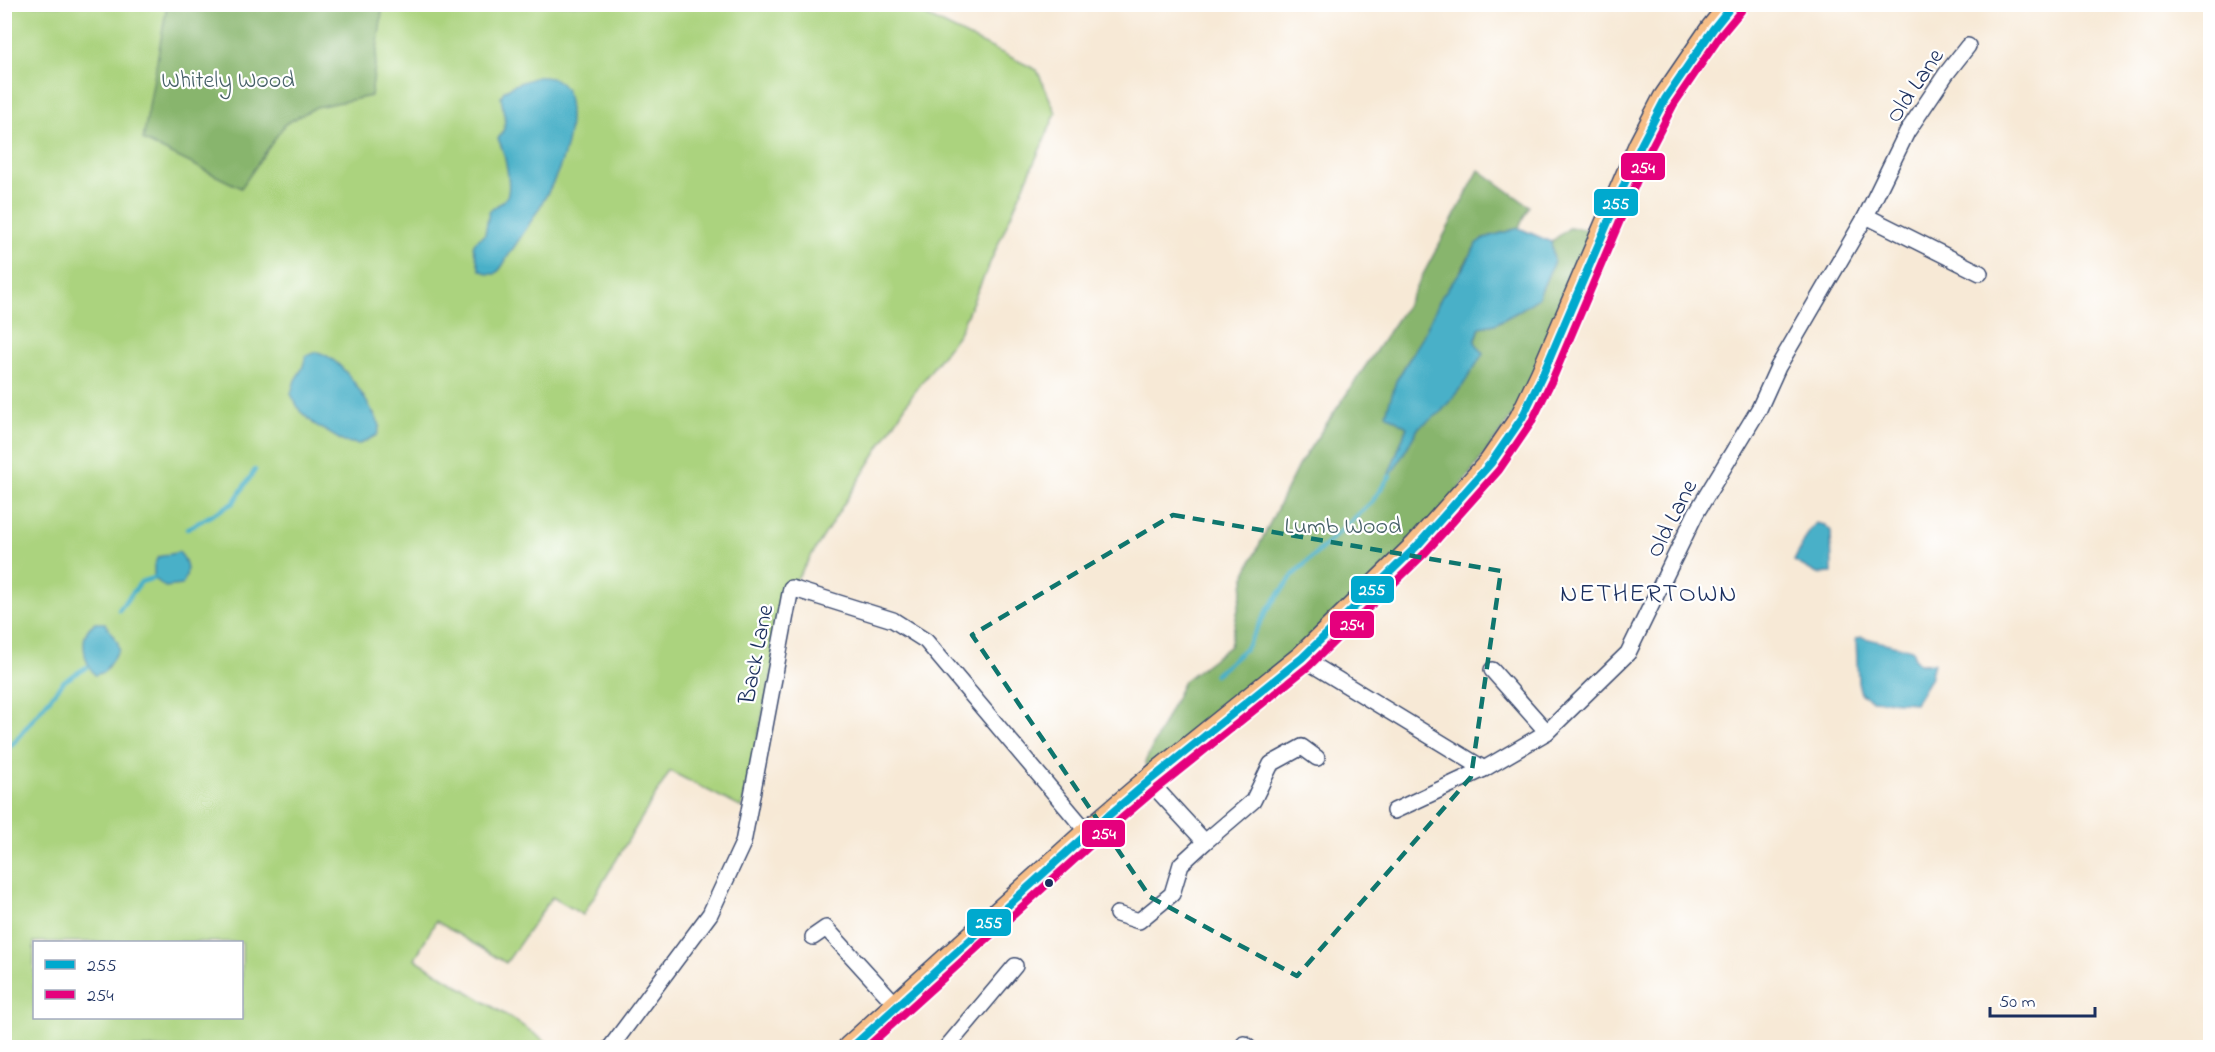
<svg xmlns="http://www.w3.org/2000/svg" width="2215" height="1052" viewBox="0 0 2215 1052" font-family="'Indie Flower',sans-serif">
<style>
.green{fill:#abd37e;stroke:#63816e;stroke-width:1.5;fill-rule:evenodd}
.forest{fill:#88b56d;stroke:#527266;stroke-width:1.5}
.water{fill:#49b0c8;stroke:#327093;stroke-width:1.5}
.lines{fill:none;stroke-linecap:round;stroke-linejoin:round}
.stream{stroke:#49b0c8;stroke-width:4.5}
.minor-casing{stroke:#3c4b70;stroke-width:18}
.primary-casing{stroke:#3c4b70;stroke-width:27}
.minor{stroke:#fff;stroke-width:15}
.primary{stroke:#f6be87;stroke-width:24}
.bus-1-casing{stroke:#fff;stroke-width:12}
.bus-2-casing{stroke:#fff;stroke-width:12}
.bus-1{stroke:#00a9ce;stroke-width:8}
.bus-2{stroke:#e5007d;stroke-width:8}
.marked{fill:none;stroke:#0f766e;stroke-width:4.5;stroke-dasharray:12 8;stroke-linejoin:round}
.bus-dot{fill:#1b2f5e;stroke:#fff;stroke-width:2}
.labels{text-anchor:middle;stroke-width:4.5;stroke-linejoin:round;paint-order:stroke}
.park-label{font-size:24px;fill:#466068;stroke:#fff}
.street-label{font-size:24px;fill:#1b2f5e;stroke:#fff}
.neighbourhood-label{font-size:26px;letter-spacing:1.5px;fill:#1b2f5e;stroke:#fff}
.line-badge{stroke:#fff;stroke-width:2}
.badge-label{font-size:16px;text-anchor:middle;font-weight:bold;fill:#fff}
</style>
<rect width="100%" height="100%" fill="#fff"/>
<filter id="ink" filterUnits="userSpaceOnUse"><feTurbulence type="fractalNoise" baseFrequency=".0167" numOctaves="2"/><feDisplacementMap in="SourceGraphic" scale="12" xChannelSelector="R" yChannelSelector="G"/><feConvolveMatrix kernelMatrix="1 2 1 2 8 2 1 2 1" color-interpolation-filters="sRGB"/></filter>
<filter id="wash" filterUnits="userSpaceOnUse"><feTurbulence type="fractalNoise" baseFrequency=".008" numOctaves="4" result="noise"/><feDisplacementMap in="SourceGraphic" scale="24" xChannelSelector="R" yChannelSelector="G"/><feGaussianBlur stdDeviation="1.35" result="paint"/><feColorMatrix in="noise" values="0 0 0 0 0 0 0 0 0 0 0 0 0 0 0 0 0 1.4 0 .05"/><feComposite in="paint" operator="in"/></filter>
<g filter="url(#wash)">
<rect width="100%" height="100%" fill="#f7e9d6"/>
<!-- green -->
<path class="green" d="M5 5H904L1037 70 1056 113 959 333 911 397 791 588 742 808 670 771 583 915 552 897 506 963 436 921 415 959 514 1020 554 1047 5 1048ZM34 942H242V1018H34Z"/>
<!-- forest -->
<g class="forest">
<polygon points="167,5 383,5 371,96 316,107 285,124 241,188 143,140"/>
<polygon points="1479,170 1529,206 1519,228 1488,237 1477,243 1396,381 1407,427 1389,474 1390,476 1419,427 1440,413 1463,385 1480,327 1495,324 1517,312 1538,298 1554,261 1551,242 1569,228 1605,230 1543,374 1417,546 1149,781 1145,762 1184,681 1230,646 1246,572 1298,466 1406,306"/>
</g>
<!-- water -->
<g class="water">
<path d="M537 77C555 76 566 82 569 101 577 158 538 211 508 256 504 263 502 269 495 274H488L480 270 473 246 475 242 485 234 489 212C494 206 503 203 507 196 512 185 504 149 498 139L504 129 505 119 501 97 504 91 514 85Z"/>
<polygon points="1519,228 1551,242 1554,261 1538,298 1517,312 1495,324 1480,327 1475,342 1483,354 1463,385 1440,413 1419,427 1390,477 1389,474 1407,427 1386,414 1396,381 1421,340 1442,296 1464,267 1477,243 1488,237"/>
<path d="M317 352C345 359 367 402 380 425L377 435 360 444 344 442 314 424 300 411 291 394 295 380 302 369 306 356Z"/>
<polygon points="1816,523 1825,525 1831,531 1832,573 1817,574 1794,561 1809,531"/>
<path d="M179 552C189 563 189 573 182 585L165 587 154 578V565L158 557Z"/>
<path d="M95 623H105L118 643 119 650 104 672 95 675C84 662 77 634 95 623Z"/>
<polygon points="1861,637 1913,650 1914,658 1920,664 1934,663 1930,679 1915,703 1872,700 1861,694 1858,682 1856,639"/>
</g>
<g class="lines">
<!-- stream -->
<g class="stream">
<polyline points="187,529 233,503 255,470"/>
<polyline points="119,610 141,582 154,578"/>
<polyline points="1215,675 1246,648 1268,609 1295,573 1371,503 1390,476"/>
<polyline points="11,746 64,681 87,667"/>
</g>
</g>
</g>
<g filter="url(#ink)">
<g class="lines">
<defs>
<g id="minor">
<polyline points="1866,216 1980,273"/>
<polyline points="1302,658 1484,769"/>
<polyline points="1492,670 1547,732"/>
<polyline points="1149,781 1205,842 1253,801 1271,764 1302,747 1317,758"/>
<polyline points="1394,811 1484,769 1547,732 1628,653 1696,513 1759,409 1778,367 1866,216 1907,132 1946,74 1968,46"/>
<polyline points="1117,914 1139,921 1172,894 1181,864 1205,842"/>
<polyline points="813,937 826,928 897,1006"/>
<polyline points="1244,1044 1249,1048"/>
<polyline points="610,1048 710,914 743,843 791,588 893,620 926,641 1088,833"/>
<polyline points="946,1048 1015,966"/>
</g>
<polyline id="primary" points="850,1048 1088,833 1149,781 1302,658 1417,546 1491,463 1522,418 1543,374 1641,145 1665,99 1713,29 1733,4"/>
</defs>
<!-- minor casing -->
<use href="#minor" class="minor-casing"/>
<!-- primary casing -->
<use href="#primary" class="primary-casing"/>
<!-- minor -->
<use href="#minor" class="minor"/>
<!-- primary -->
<use href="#primary" class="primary"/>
<defs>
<polyline id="bus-1" points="851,1048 1088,833 1149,781 1302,658 1417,546 1491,463 1522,418 1543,374 1641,145 1665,99 1713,29 1733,4"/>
<polyline id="bus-2" points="866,1048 1095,841 1156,789 1309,666 1424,554 1499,470 1531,423 1553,378 1650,150 1674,104 1721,35 1741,11"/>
</defs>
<!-- bus-1 casing -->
<use href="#bus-1" class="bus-1-casing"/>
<!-- bus-2 casing -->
<use href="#bus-2" class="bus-2-casing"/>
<!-- bus-1 -->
<use href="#bus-1" class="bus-1"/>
<!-- bus-2 -->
<use href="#bus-2" class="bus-2"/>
</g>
</g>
<!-- marked area -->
<path class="marked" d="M1173 515 1501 571 1471 777 1297 976 1150 897 972 635Z"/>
<!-- markers -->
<circle class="bus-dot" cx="1049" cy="883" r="5"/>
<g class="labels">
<!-- park labels -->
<g class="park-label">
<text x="228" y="87">Whitely Wood</text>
<text x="1343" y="533">Lumb Wood</text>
</g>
<!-- street labels -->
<g class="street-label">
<text transform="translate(1914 85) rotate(-56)" y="8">Old Lane</text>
<text transform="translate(1671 518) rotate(-63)" y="8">Old Lane</text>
<text transform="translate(755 654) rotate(-79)" y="8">Back Lane</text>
</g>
<!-- neighbourhood labels -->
<g class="neighbourhood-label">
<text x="1649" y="601">NETHERTOWN</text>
</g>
</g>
<g class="line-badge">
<rect x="1620" y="152" width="46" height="29" rx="6" fill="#e5007d"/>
<rect x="1593" y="188" width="46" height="29" rx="6" fill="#00a9ce"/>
<rect x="1350" y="575" width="45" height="29" rx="6" fill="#00a9ce"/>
<rect x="1329" y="610" width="46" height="29" rx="6" fill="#e5007d"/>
<rect x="1081" y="819" width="45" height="29" rx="6" fill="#e5007d"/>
<rect x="966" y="908" width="46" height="29" rx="6" fill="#00a9ce"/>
</g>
<g class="badge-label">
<text x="1643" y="173">254</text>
<text x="1616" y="209">255</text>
<text x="1372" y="595">255</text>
<text x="1352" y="630">254</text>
<text x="1104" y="839">254</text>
<text x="989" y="928">255</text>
</g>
<!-- margin -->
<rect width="2215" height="1052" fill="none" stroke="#fff" stroke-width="24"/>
<!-- legend -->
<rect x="33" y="941" width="210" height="78" fill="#ffffff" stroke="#a4acbf" stroke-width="1.5"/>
<rect x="45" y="960" width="30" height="9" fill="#00a9ce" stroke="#a4acbf" stroke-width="1.5"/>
<text x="87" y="971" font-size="18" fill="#1b2f5e">255</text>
<rect x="45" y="990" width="30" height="9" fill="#e5007d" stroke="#a4acbf" stroke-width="1.5"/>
<text x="87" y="1001" font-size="18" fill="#1b2f5e">254</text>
<!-- scale -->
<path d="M1990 1007v9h105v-9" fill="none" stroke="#1b2f5e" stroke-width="3"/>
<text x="1999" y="1007" font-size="18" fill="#1b2f5e" stroke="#ffffff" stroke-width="4.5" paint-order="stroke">50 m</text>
</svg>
